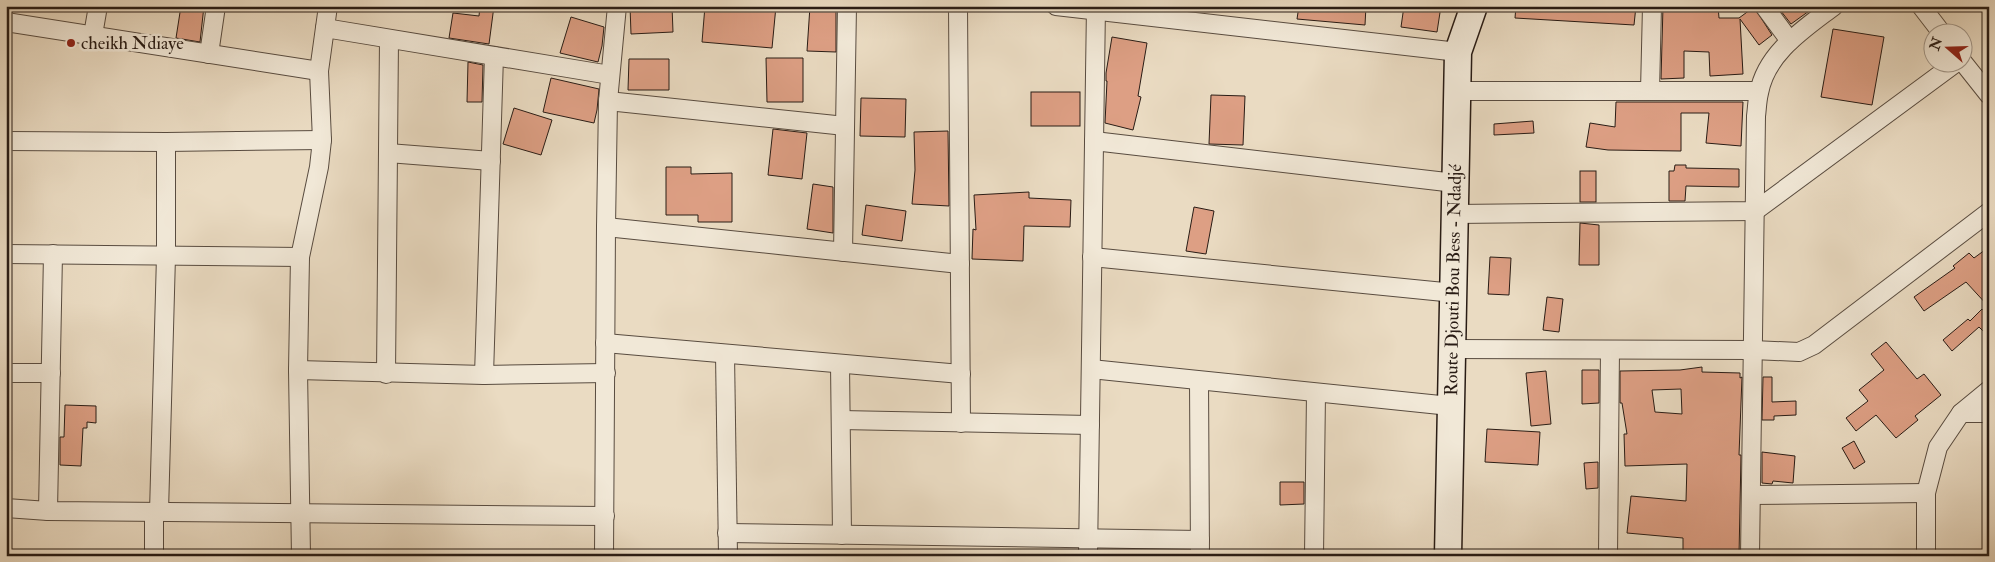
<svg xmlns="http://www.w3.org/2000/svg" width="1995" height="562" viewBox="0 0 1995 562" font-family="'IM FELL Double Pica',serif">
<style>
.building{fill:#dd9f84;stroke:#291c15;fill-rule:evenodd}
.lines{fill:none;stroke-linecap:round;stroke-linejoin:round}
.street-casing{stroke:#594c40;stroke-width:20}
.secondary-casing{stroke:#291c15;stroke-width:29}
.street{stroke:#f1e8d7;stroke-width:18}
.secondary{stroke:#f1e8d7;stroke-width:26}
.poi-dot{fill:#8f2418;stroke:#f1e8d7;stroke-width:2}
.labels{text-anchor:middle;stroke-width:5;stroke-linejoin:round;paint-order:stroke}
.poi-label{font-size:18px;fill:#291c15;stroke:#f1e8d7;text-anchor:start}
.street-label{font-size:18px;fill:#291c15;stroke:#f1e8d7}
</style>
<rect width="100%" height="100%" fill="#eadbc2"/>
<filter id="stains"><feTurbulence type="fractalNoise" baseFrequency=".004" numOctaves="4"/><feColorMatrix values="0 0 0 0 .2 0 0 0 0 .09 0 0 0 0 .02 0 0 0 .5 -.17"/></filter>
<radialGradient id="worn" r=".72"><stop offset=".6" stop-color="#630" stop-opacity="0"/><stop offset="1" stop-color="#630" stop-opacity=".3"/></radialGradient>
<!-- building -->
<g class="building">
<polygon points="181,6 204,6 200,42 176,38"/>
<polygon points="480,6 494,6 489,44 449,38 453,13 479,16"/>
<polygon points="630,6 672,6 673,32 631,34"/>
<polygon points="705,6 776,6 772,48 702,42"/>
<polygon points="810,6 836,6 836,52 807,51"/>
<polygon points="1299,6 1366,6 1365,25 1297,19"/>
<polygon points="1404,6 1441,6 1437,32 1401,27"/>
<polygon points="1516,6 1636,6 1634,25 1515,18"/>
<polygon points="1663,6 1718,6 1719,18 1739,18 1754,7 1772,35 1759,45 1740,19 1743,74 1710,76 1709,52 1684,51 1684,78 1661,79"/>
<polygon points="1777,6 1816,6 1791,24"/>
<polygon points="571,17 604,27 602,46 598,62 560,53"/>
<polygon points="1833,29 1884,37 1872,105 1821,97"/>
<polygon points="1112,37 1147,43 1138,96 1141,97 1133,130 1105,123 1107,81 1106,81 1106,73"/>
<polygon points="766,58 803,58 803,102 767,102"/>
<polygon points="629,59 669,59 669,90 628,90"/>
<polygon points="468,62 483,65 482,102 467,102"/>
<polygon points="551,78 599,89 597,110 594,123 543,112"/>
<rect x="1031" y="92" width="49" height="34"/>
<polygon points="1211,95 1245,96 1243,145 1209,144"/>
<polygon points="861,98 906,99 905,137 860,136"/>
<polygon points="1616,102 1743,102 1741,146 1706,143 1709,113 1681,113 1681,151 1608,150 1586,147 1590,123 1615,127"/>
<polygon points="514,108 552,120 541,155 503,144"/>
<polygon points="1533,121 1534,133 1494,135 1494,124"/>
<polygon points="773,129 807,133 802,179 768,175"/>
<polygon points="948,131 949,206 912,204 915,170 914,132"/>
<polygon points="1675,165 1686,165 1686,168 1739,169 1739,187 1686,186 1685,201 1669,201 1669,171 1674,171"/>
<polygon points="666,167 691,167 691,174 732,173 732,222 698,222 698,215 666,215"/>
<rect x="1580" y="171" width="16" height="31"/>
<polygon points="813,184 833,187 833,233 807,229"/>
<polygon points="1029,192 1029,198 1071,200 1070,227 1024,226 1023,261 972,259 973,229 976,230 974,195"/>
<polygon points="866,205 906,211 902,241 862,235"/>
<polygon points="1194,207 1214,211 1206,254 1186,251"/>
<polygon points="1580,223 1599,225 1599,265 1579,265"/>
<polygon points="1989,247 1989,307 1966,282 1924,311 1914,297 1955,268 1953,266 1969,253 1974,258"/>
<polygon points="1490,257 1511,258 1509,295 1488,294"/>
<polygon points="1547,297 1563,299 1559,332 1543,330"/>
<polygon points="1982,309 1989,316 1989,337 1979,327 1952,351 1943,340 1968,319 1970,321"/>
<polygon points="1886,342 1917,379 1924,374 1941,395 1915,416 1918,420 1896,438 1876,415 1856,431 1846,418 1868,401 1859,390 1884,370 1871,354"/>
<path d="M1702 367V372L1740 373V378L1742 377 1739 455H1741L1739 556H1683V538L1627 533 1631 496 1686 501 1687 464 1625 466 1624 434H1627L1622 403H1620V371L1680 370ZM1681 389 1682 414 1655 412 1652 390Z"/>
<polygon points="1582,370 1599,370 1599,403 1582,404"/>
<polygon points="1546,371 1551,424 1531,426 1526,373"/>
<polygon points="1763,377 1772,377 1772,402 1796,401 1796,415 1774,416 1774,420 1762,420"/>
<polygon points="65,405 96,406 96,423 87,422 87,428 83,428 81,466 60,465 60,437 64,437"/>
<polygon points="1487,429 1540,432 1538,465 1485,462"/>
<polygon points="1854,441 1865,462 1854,469 1842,448"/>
<polygon points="1762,452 1795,456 1793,483 1773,481 1772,484 1762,483"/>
<polygon points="1598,462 1598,488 1586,489 1584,463"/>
<polygon points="1280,482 1304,482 1304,504 1280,505"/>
</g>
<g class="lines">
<defs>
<g id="street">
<polyline points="958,6 961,423"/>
<polyline points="1056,6 1458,52"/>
<polyline points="1764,6 1790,41"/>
<polyline points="1921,6 1941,32"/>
<polyline points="6,22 319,71"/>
<polyline points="325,28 610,75"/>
<polyline points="93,35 98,6"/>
<polyline points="209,54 216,6"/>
<polyline points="1962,61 1989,95"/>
<polyline points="1458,91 1759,91"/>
<polyline points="1650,91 1652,6"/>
<polyline points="608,101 845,126"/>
<polyline points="6,141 166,142 322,140"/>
<polyline points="1094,141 1455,183"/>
<polyline points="388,153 491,161"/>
<polyline points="1455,214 1755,211 1957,62"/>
<polyline points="606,227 960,264"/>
<polyline points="843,252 847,6"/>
<polyline points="6,254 300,257"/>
<polyline points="1092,257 1454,293"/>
<polyline points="605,343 961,374"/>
<polyline points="1452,349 1753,350 1799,352 1814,345 1989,212"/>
<polyline points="725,354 728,556"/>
<polyline points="840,364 842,535"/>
<polyline points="1091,369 1450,406"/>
<polyline points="298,370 484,375 606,373"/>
<polyline points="6,373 51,373"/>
<polyline points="386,374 389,39"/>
<polyline points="484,375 494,56"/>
<polyline points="1199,381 1200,556"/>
<polyline points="1961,413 1989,413"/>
<polyline points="841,420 1090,425"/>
<polyline points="1751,495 1926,493"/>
<polyline points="6,508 48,511 605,516"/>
<polyline points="48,511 53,254"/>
<polyline points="154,512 154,556"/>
<polyline points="159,512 166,256 166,142"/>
<polyline points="727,533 1200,540"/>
<polyline points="301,556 298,370 300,257 319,167 322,140 319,71 328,6"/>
<polyline points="604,556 606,227 608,101 617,6"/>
<polyline points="1088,556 1096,6"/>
<polyline points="1314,556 1316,393"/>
<polyline points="1608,556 1610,350"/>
<path d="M1750 556 1756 116C1757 109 1757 101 1759 93 1766 53 1804 29 1834 6"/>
<polyline points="1926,556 1926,493 1938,447 1961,413 1989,390"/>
</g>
<polyline id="secondary" points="1448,556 1458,52 1474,6"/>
</defs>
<!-- street casing -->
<use href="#street" class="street-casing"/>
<!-- secondary casing -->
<use href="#secondary" class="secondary-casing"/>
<!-- street -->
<use href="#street" class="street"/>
<!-- secondary -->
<use href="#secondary" class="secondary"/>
</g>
<!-- markers -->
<circle class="poi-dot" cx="71" cy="43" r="5"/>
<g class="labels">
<!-- poi labels -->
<g class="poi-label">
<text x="81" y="49">cheikh Ndiaye</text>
</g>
<!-- street labels -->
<g class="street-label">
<text transform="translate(1453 280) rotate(-89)" y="6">Route Djouti Bou Bess - Ndadjé</text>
</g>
</g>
<!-- margin -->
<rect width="1995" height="562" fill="none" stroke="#eadbc2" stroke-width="25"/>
<rect x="8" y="8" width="1980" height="547" fill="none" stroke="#291c15" stroke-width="2.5"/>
<rect x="12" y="12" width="1970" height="537" fill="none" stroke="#291c15"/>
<!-- north arrow -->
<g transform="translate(1948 48) rotate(290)"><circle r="24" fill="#f1e8d7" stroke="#a19689"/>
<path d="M0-4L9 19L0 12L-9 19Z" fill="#8f2418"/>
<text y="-8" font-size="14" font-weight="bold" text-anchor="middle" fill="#291c15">N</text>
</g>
<rect width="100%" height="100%" filter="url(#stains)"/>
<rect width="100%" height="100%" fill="url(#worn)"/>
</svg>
